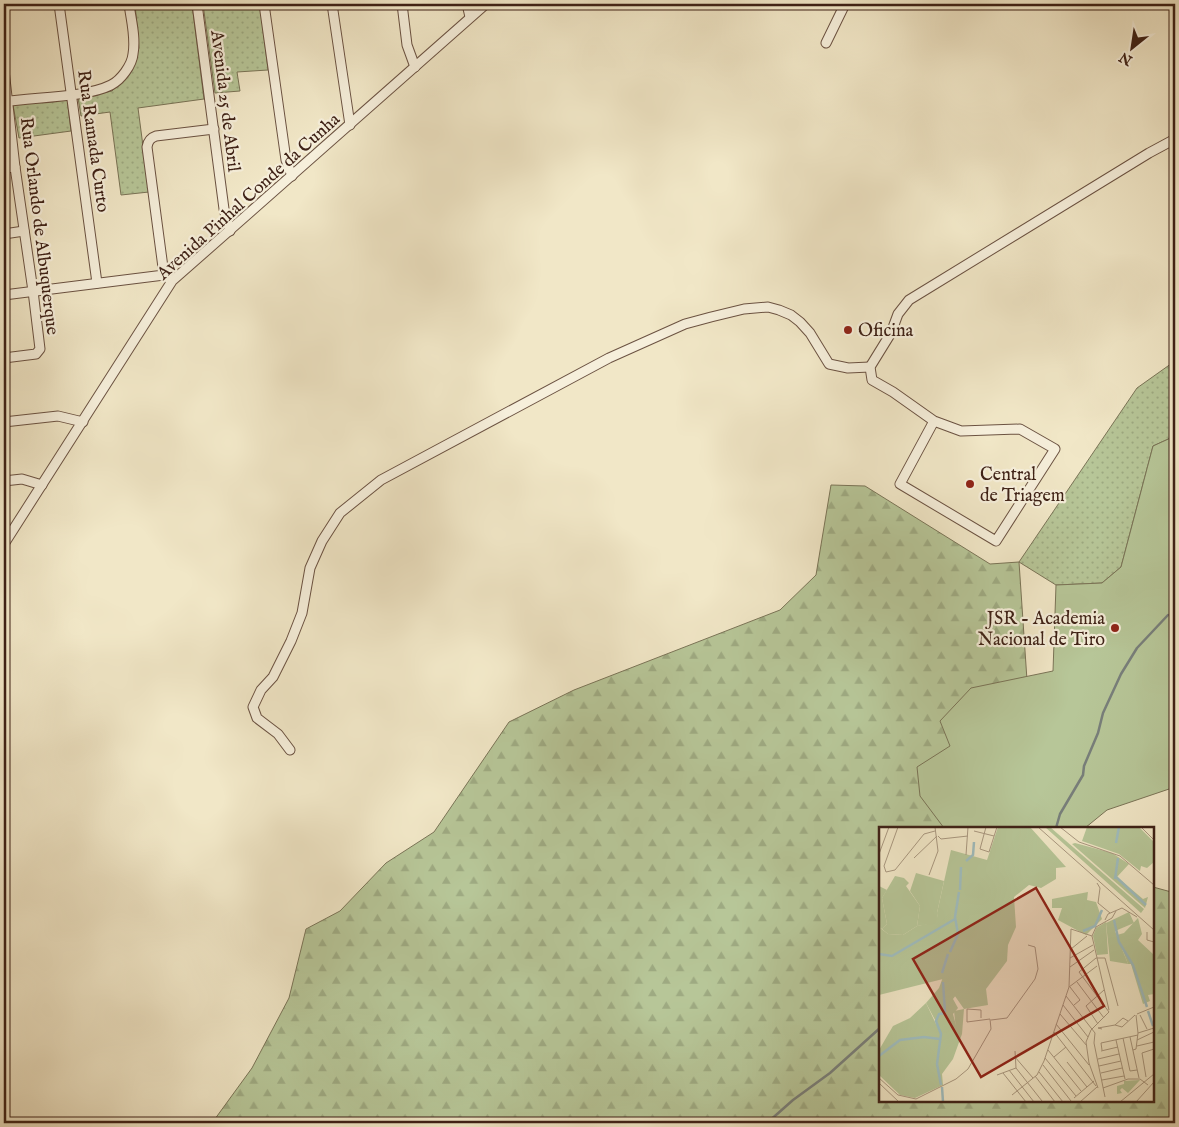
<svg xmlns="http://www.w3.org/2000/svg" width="1179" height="1127" viewBox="0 0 1179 1127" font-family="'IM FELL English',serif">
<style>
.grass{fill:url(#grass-dots);stroke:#7a7457}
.forest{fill:url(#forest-firs);stroke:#7a7457}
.garden{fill:#b7c698;stroke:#7a7457}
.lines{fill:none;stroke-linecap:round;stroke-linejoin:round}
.stream{stroke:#787f7b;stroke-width:2.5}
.minor-casing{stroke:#6b5242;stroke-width:11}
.minor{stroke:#f6efdb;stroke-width:9}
.poi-dot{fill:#8f2418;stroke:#f6efdb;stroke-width:2}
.labels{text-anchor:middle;stroke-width:4.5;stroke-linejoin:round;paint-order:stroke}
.street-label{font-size:18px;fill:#3e2116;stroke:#f6efdb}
.poi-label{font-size:18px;fill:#3e2116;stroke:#f6efdb;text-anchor:start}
.inset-river{fill:none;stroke:#9fbdbf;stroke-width:2.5}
.inset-road{fill:none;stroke:#a99880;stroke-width:1}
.view{fill:#8f2418;fill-opacity:0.15;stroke:#8f2418;stroke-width:2.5}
.inset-edge{fill:none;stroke:#3e2116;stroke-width:2.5}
</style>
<defs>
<pattern id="grass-dots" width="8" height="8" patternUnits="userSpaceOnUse" patternTransform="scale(1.25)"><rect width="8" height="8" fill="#b7c698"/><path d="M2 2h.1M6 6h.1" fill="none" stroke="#9eaa82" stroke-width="1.8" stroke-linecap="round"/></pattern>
<pattern id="forest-firs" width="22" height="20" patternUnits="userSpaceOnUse" patternTransform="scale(1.25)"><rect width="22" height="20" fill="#b7c698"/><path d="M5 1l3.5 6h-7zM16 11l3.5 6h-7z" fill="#9eaa82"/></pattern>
</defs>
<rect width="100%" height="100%" fill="#f1e7c7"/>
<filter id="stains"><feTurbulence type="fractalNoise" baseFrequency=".004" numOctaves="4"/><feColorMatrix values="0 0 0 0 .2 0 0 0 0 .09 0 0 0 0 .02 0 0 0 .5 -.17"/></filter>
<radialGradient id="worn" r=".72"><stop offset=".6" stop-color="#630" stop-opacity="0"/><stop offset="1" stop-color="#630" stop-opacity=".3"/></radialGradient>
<!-- grass -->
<g class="grass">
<polygon points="135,4 192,4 204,99 138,108 149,192 121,195 110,112 81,116 78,98 112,91 129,74 139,48"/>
<polygon points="203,4 260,4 268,70 237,72 240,91 215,93"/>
<polygon points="67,98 71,131 19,138 13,105"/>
<polygon points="1175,361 1175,436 1153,446 1121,567 1102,583 1056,585 1019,562 1137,388"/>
</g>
<!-- forest -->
<polygon class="forest" points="831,485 865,486 990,564 1019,562 1037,828 880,828 880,1101 1153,1101 1153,887 1175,893 1175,1123 212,1123 252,1068 289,998 306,929 340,911 386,863 434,832 509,722 574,690 780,610 816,575"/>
<!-- garden -->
<polygon class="garden" points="1175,436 1175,787 1107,810 1085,828 944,828 920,796 917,767 950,746 940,721 971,688 1053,671 1056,585 1102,583 1121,567 1153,446"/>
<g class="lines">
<!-- stream -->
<g class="stream">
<polyline points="1174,609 1175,608"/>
<polyline points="1056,828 1060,814 1083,775 1084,766 1098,733 1103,713 1121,674 1137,648 1168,615"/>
<polyline points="767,1123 793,1100 830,1073 880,1028"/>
</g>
<defs>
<g id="minor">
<polyline points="59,4 97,283"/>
<polyline points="197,4 224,209 230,231"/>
<polyline points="264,4 286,160 292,176"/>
<polyline points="332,4 350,125"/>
<polyline points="402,4 407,45 415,67"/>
<polyline points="467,4 470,17"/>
<polyline points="826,43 845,4"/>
<polyline points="4,70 15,167 33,291 40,349 36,354 4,358"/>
<path d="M4 102C34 97 85 98 111 85 121 80 132 65 133 54 136 37 131 20 129 4"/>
<polyline points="4,168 15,167"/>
<polyline points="4,234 24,231"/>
<path d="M164 275 147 147C148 141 150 138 156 136L214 129"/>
<polyline points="4,295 164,275 168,278"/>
<polyline points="934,421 900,484 996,541 1055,449 1020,429 961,431 934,421 893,392 872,380 870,367 891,333 898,314 909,300 1149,153 1175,139"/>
<polyline points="4,422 58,416 83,422"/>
<polyline points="4,481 22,479 42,485"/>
<polyline points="4,544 172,281 486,4"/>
<polyline points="290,750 278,734 257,718 253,707 261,690 273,677 291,641 302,613 310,568 322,541 340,513 381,480 609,358 685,324 711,317 744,309 768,307 779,310 791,315 800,322 810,333 829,364 848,368 870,367"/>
</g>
</defs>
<!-- minor casing -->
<use href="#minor" class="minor-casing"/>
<!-- minor -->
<use href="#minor" class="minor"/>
</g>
<!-- markers -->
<g class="poi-dot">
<circle cx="848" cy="330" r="5"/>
<circle cx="970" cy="484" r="5"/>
<circle cx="1115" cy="628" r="5"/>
</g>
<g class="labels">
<!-- street labels -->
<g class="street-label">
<text transform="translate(226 101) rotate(83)" y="6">Avenida 25 de Abril</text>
<text transform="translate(94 141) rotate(82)" y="6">Rua Ramada Curto</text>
<text transform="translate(248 196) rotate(-42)" y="6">Avenida Pinhal Conde da Cunha</text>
<text transform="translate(40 226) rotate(83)" y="6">Rua Orlando de Albuquerque</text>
</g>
<!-- poi labels -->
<g class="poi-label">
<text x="858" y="336">Oficina</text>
<text x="980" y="480">Central<tspan x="980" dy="21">de Triagem</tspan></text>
<text x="1105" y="624" text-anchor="end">JSR - Academia<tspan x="1105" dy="21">Nacional de Tiro</tspan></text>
</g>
</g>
<!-- overview -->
<g transform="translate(879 827)">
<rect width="275" height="275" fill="#f1e7c7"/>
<path d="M166 0H171L265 82 262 86ZM196 16 233 26 250 37 238 50 264 72 269 70 266 81 193 17ZM16 49 25 51 30 56 27 59 41 79 38 99 24 108 9 107 3 102 8 97 3 71ZM259 91 263 107 259 113 275 128V167L269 168 271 174 264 177 252 137H249L238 108 245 106ZM227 95 229 127 218 128 214 109 217 101ZM47 176 57 197 77 202 75 184 85 182 83 207 74 232 63 247 64 258 36 271 21 268 0 248V223L14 199 31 191Z" fill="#b7c698"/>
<path d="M119 0H151L187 40 177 41V52L162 61 150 58 135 70 137 100 129 118 128 134 107 162 109 178 85 182 64 152 0 168V100L9 107 24 108 38 99 59 95 58 86 72 23 108 33ZM208 0H260L275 15V35L268 41 262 39 261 44 240 27 203 14ZM209 65 208 73 217 75 223 92 207 108 179 93 183 81H173V72ZM250 85 255 96 236 104 249 137 231 134 227 96Z" fill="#b7c698"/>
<path d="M37 46 65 54 58 86 60 96 38 99 41 79 31 64Z" fill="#b7c698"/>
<path d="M0 59 8 63 3 71 8 97 3 102 0 100ZM261 253 249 266 243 261 241 263 243 266 238 267V259L245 257V254Z" fill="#b7c698"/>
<path d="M72 147 81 151 83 160 74 172 79 181 74 187 78 202 72 206 62 204 47 176 60 161 64 150 70 151Z" fill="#b7c698"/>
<path class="inset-river" d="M237 16 240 0M87 34 94 28 95 15M236 49 267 78M236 52 239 31M81 63 82 40M235 93 240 115 254 138 268 180M204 104 216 99 223 83M71 125 79 107 76 90 80 65M0 127 13 129 76 92M63 146 69 127M64 155 66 185M269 184 274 199M0 229 21 213 45 210 61 212M62 258 58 237 62 207 57 194 60 187 66 186M63 260 64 275"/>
<path class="inset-road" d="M19 0 5 39 7 45 16 43 45 7 56 4M107 0 101 22 110 25 118 0M159 0 275 103M181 0 200 15 241 29 275 58M262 0 275 13M95 4 115 9M59 9 62 12 89 9M0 27 10 0M87 28 89 0M35 31 58 9M50 48 59 24 56 0M218 56 221 61 219 76 231 86M226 93 229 87 243 81 258 90M268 105V113L275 115M192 122 208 109M191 131 214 118M191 140 215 123M198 155 225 191M190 160 218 139M191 160 201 173 195 178M187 169 216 206 215 216 226 270M184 178 209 210M230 183 213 109 217 100 233 91 237 84M230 185 200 145 217 131H226L239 179M181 187 208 219M258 187 275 180M261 188 268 202M112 193 128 191 156 152 159 142 156 120 149 118M177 197 210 238M219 197 207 179 225 163M236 198 243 200 256 188M223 202 219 201 236 198 244 191 249 194M175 205 217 259M259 206 275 201M251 210 260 251M244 211 251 244 258 243M237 213 246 252M258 213 275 205M258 219 275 215M169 223 202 264M223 223 222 216 259 208M254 223 257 222 259 206 257 188M136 224 137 241M222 224 239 220M136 230 154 251M175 230 187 220M166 231 197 269M219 232 240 227M188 235 208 260M164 238 192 274M220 239 242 234M137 241 163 274M130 243 155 275M160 245 184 275M124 246 147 275M222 246 243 241M118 248 137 241M156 249 176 275M267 250 263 226 275 222M0 251 19 268 37 272 77 252 89 242 112 202 111 192 88 195V182L102 183V191M223 253 245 249M0 256 20 275M219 261 210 236 207 215 212 203 230 185M224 261 249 252H261L269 258M133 268 158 248 165 234 190 160 192 102 213 109M195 271 215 254M201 275 218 260M241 275 275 247M257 275 275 255"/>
<path class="view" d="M157 61 225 179 102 250 34 132Z"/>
<rect width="275" height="275" class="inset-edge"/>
</g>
<!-- margin -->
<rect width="1179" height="1127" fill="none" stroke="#f1e7c7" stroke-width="20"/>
<rect x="5" y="5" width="1169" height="1117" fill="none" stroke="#3e2116" stroke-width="2.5"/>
<rect x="10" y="10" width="1159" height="1107" fill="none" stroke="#3e2116"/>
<!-- north arrow -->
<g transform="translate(1132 48) rotate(210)" stroke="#f6efdb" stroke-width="4" paint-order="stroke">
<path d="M0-4L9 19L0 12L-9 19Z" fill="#3e2116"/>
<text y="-8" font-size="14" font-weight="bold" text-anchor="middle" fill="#3e2116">N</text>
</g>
<rect width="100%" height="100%" filter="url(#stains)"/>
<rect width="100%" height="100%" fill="url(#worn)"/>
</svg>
